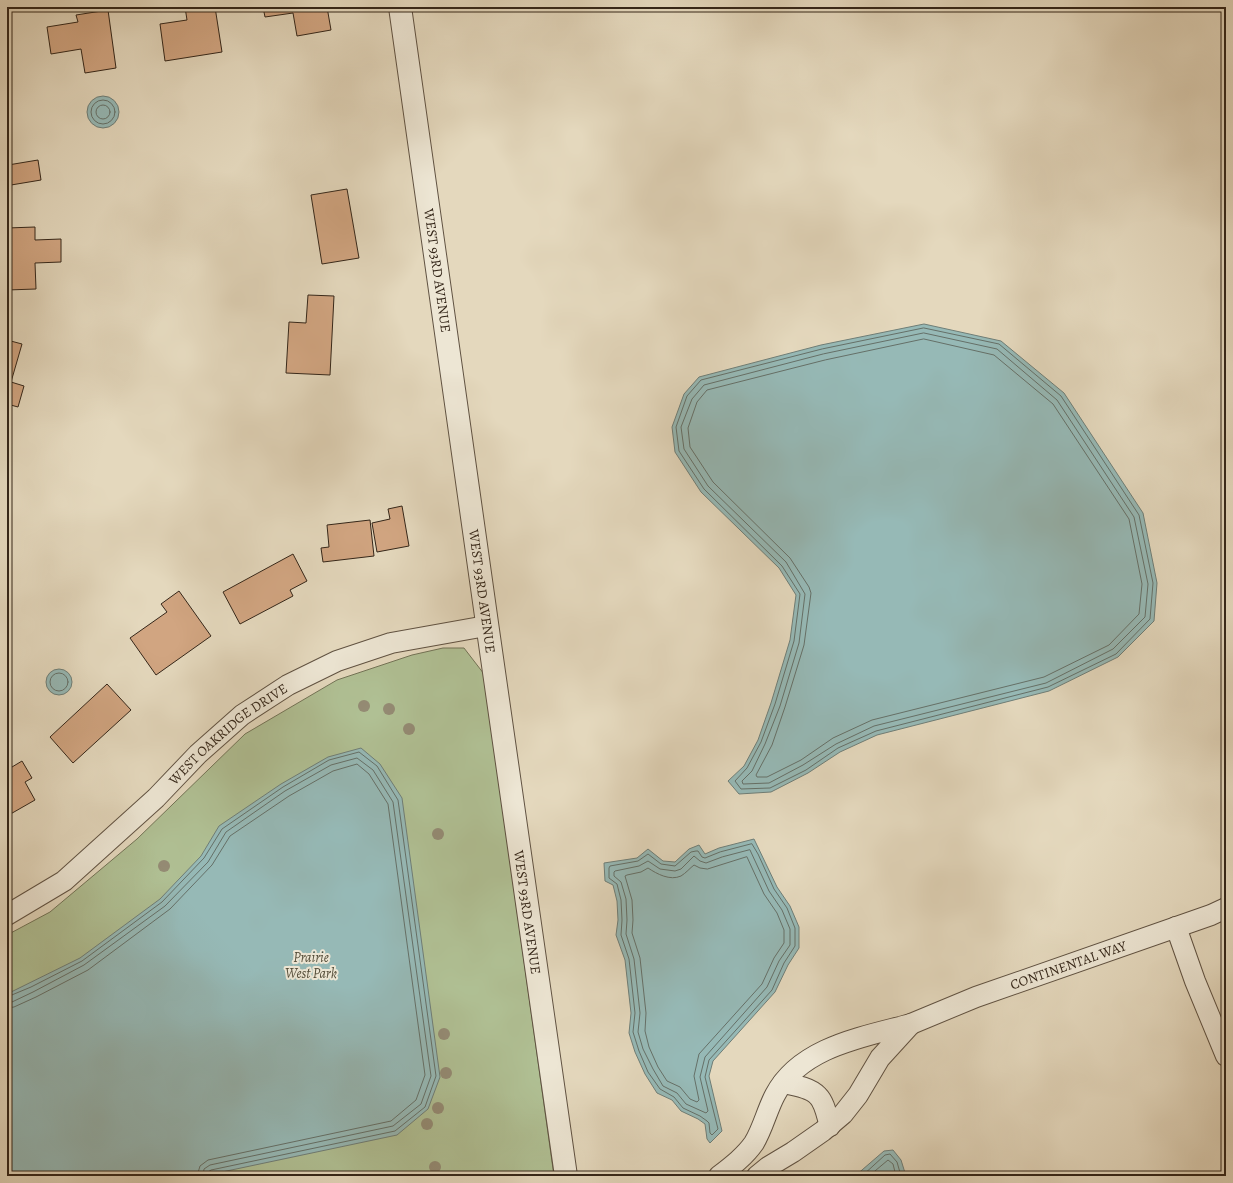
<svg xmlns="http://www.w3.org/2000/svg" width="1233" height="1183" viewBox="0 0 1233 1183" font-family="Alegreya,serif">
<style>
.green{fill:#b0c094;stroke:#727356}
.water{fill:#96b9b6;stroke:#6f7e77}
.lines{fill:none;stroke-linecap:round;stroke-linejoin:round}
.shore{stroke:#657068;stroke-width:1}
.building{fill:#d1a581;stroke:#342619}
.minor-casing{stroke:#605242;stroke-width:22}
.tertiary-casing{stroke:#605242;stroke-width:24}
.minor{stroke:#ede6d4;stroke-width:20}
.tertiary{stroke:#ede6d4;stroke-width:22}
.tree{fill:#948b74}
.labels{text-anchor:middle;stroke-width:4;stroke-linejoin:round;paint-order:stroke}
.street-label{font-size:14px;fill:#342619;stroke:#ede6d4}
.park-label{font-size:14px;font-style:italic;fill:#534c38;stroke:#ede6d4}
</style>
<rect width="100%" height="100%" fill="#e4d8bd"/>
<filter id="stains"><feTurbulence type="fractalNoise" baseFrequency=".005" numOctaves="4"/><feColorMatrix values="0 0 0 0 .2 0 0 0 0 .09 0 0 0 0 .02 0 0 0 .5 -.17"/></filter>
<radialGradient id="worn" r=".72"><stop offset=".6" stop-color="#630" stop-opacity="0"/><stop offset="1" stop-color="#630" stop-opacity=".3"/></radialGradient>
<!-- green -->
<polygon class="green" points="443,648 464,648 484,674 554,1176 7,1176 7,935 50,912 137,839 245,734 337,680 412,655"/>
<!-- water -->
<g class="water">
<circle cx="103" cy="112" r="16"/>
<polygon points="924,324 1001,341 1064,393 1143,513 1157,583 1154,621 1118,657 1049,691 877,735 840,752 808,773 771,792 739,794 728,781 744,766 758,740 771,703 790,640 796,595 779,568 701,492 675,452 672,427 684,394 699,377 821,345"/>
<circle cx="59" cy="682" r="13"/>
<polygon points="361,748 380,764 402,798 440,1077 428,1109 397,1135 203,1176 7,1176 7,994 80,958 160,899 201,856 219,826 281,784 328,757"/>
<polygon points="754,839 777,887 790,906 799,927 799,948 788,965 775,992 713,1061 709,1076 722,1131 710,1143 707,1139 705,1124 698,1119 681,1111 672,1100 657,1093 645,1074 635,1052 629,1033 631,1013 625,960 616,935 618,920 617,901 613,885 605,881 604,863 637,858 648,849 663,861 675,862 689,849 699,845 705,854 719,848"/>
<polygon points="893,1150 901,1160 906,1176 855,1176 884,1151"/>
</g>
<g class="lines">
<!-- shore -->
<g class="shore">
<circle cx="103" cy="112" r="12"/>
<circle cx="103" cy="112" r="7"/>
<polygon points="924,328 999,344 1061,396 1139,515 1153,583 1150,619 1116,654 1048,687 876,731 838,748 806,770 770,788 741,789 735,781 747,768 761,742 775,704 794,641 800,594 782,566 704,489 679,451 676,427 687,396 701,380 822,349"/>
<polygon points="924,333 997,349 1057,400 1134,517 1148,584 1145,617 1113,649 1046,683 874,726 836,744 803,765 769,783 743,784 742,781 752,771 765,744 780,706 799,643 805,594 786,562 708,486 684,449 681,427 692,399 704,385 823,354"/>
<polygon points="924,339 994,355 1053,404 1129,519 1142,584 1139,614 1109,645 1044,677 872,720 833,738 801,760 767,777 757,777 756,775 772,745 785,707 804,645 811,593 809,587 790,558 713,482 690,447 688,428 697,402 707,390 825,360"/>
<circle cx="59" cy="682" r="9"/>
<polygon points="752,844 758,854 774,889 787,908 795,928 795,946 784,963 772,990 709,1060 705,1077 718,1129 712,1135 710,1133 709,1123 707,1121 700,1116 683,1108 674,1097 660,1089 648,1072 639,1051 633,1032 635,1013 629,959 621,935 622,920 621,900 617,884 609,878 609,868 610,866 638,861 648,854 661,864 675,866 691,852 696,851 698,851 702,857 705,858 720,852"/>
<polygon points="750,850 769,891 782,910 790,929 790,945 779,961 767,987 705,1057 700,1077 708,1111 706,1113 686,1104 677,1093 663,1086 653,1069 643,1049 638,1032 640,1013 634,959 626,934 627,920 626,899 621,882 614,876 614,872 615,871 639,866 648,861 660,869 675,871 681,869 694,856 700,861 706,863 722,857"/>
<path d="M747 857 764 894 777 913 784 930V943L774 958 762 984 699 1054 694 1076 699 1100 697 1102 690 1099 680 1087 667 1081 658 1067 649 1047 645 1031 646 1013 640 958 632 933 633 920 632 900 625 876 627 875 641 872 648 868C657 874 670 881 681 876 686 873 690 868 694 865L700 868 707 869Z"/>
<polyline points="7,997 31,987 82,961 162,902 204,858 222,829 283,787 329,760 359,752 377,766 398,800 436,1076 425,1107 395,1131 211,1170 208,1172 208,1176"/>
<polyline points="7,1002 12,1002 33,992 84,965 165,906 208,862 226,832 285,791 331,765 357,758 373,770 393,802 431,1076 421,1104 393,1126 210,1165 204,1169 203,1176"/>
<polyline points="7,1008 14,1007 36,997 88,970 170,909 212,865 230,836 289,796 333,771 357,764 369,774 388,804 425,1075 416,1100 391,1121 208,1160 200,1166 197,1176"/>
<polyline points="862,1176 885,1155 890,1154 897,1162 901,1176"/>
<polyline points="869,1176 888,1160 893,1164 896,1176"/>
</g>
</g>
<!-- building -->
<g class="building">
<polygon points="185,7 215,7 222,52 165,61 160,24 187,20"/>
<polygon points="263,7 327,7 331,30 297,36 293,13 265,17"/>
<polygon points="108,10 116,68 85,73 81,49 51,54 47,27 78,22 76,15"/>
<polygon points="38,160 41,180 11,185 8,165"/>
<polygon points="347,189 359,258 322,264 311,195"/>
<polygon points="35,227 35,240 61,239 61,262 35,263 36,289 7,290 7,228"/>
<polygon points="308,295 334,296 330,375 286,373 289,322 306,323"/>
<polygon points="7,340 22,344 11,382 24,386 18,407 7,404"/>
<polygon points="402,506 409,546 377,552 372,523 390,519 388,509"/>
<polygon points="370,520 374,556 323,562 321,548 329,547 327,525"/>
<polygon points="293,554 307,581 290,590 293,596 240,624 223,592"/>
<polygon points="179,591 211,636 156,675 130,638 167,612 161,604"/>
<polygon points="107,684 131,710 73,763 50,737"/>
<polygon points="22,761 32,778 25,782 35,800 7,816 7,770"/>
</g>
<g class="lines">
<defs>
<g id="minor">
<path id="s1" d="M7 915 64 881 156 798 198 754 242 715 288 685 337 661 391 643 486 626"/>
<polyline points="1176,927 1195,981 1226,1056"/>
<path id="s2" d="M911 1024 976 997 1211 915 1226 908"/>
<path d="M783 1083C794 1085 810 1087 818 1096 825 1103 827 1117 830 1126"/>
<path d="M719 1176C732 1166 745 1156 754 1143 763 1128 767 1110 775 1095 800 1047 863 1037 911 1024L880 1058 858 1095 843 1114 823 1131 793 1152 768 1167 757 1176"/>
</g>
<g id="tertiary">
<path id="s3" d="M400 7C457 396 508 787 566 1176"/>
</g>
</defs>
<!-- minor casing -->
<use href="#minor" class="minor-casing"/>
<!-- tertiary casing -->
<use href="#tertiary" class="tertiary-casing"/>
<!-- minor -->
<use href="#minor" class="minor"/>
<!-- tertiary -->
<use href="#tertiary" class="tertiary"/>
</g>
<!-- trees -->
<g class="tree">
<circle cx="364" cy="706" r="6"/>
<circle cx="389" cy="709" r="6"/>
<circle cx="409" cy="729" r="6"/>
<circle cx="438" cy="834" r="6"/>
<circle cx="164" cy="866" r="6"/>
<circle cx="444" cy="1034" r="6"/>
<circle cx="446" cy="1073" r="6"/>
<circle cx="438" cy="1108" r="6"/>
<circle cx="427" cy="1124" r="6"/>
<circle cx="435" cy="1167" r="6"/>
</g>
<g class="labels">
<!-- street labels -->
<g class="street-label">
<text dy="5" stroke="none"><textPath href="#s3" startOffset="266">WEST 93RD AVENUE</textPath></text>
<text dy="5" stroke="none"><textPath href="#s3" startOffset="590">WEST 93RD AVENUE</textPath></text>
<text dy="5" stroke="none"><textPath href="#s1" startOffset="287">WEST OAKRIDGE DRIVE</textPath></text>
<text dy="5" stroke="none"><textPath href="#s3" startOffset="914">WEST 93RD AVENUE</textPath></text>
<text dy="5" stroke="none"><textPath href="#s2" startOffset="168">CONTINENTAL WAY</textPath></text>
</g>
<!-- park labels -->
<g class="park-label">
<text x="311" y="962">Prairie<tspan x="311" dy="16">West Park</tspan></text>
</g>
</g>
<!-- margin -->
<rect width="1233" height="1183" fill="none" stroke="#e4d8bd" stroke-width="24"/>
<rect x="8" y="8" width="1217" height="1167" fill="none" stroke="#342619" stroke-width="2"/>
<rect x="12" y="12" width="1209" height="1159" fill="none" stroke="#342619"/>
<rect width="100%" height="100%" filter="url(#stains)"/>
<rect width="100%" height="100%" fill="url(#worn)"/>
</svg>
